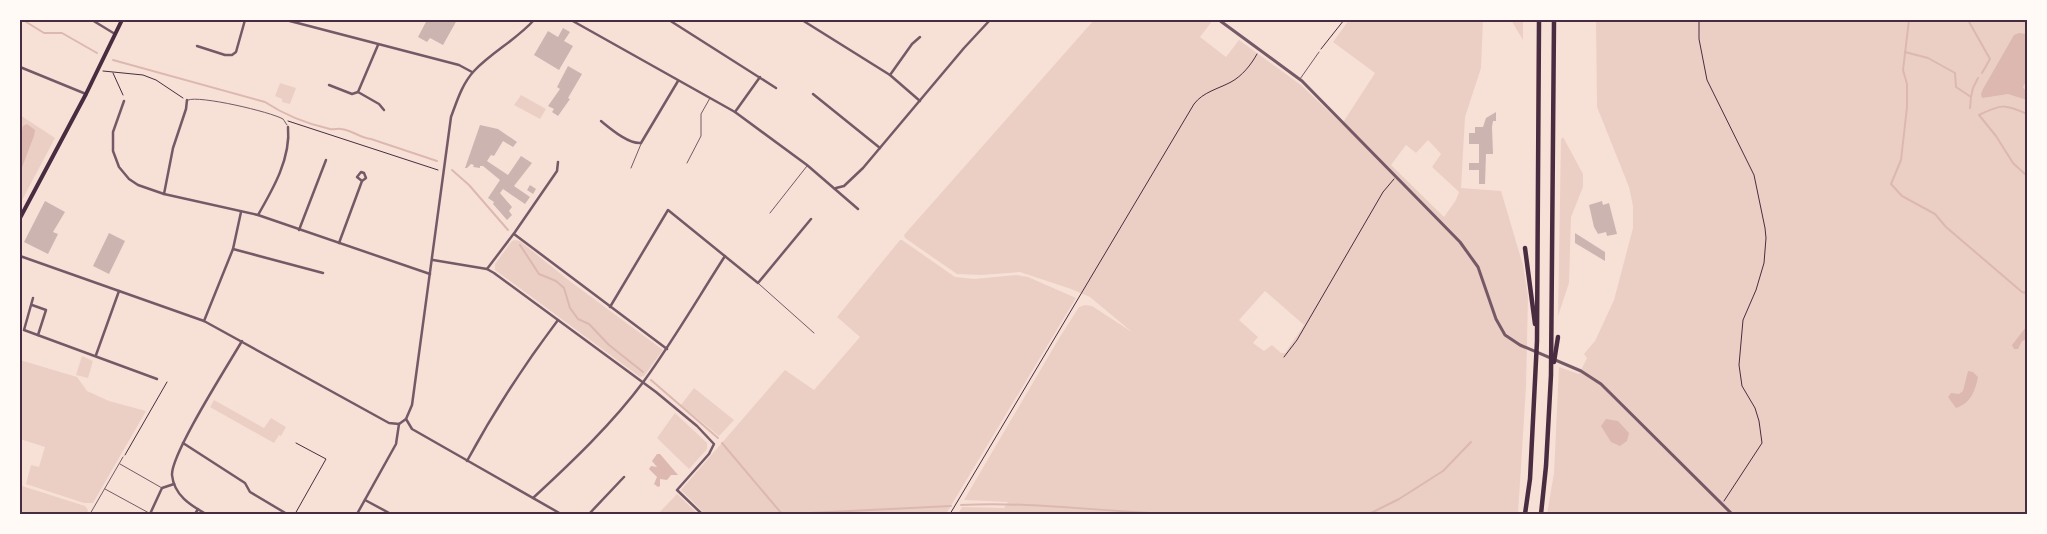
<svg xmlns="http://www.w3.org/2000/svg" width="2047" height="534" viewBox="0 0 2047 534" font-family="Karla,sans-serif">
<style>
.green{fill:#ebcfc5;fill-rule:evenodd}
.water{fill:#dcb8b0}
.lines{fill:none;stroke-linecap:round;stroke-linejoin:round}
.stream{stroke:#dcb8b0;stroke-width:2}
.building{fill:#ccb4b1}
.path{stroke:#4a2c40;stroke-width:1}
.service{stroke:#755966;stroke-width:1}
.minor{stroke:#755966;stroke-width:2.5}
.tertiary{stroke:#755966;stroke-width:3}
.secondary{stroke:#4a2c40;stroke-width:4}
.motorway{stroke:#4a2c40;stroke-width:4.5}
.neatline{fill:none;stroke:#4a2c40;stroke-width:2}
</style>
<rect width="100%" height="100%" fill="#f7e1d7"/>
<!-- green -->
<g class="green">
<path d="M1094 20H1213L1200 37 1226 57 1239 40 1301 85 1342 124 1375 73 1333 42 1349 20H1483L1481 68 1465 117 1461 188 1501 191 1523 265 1528 296 1526 387 1518 514H958L962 507 1004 508 1008 502 964 500 1058 340 1079 307 1085 305 1092 306 1132 332 1090 297 1071 289 1020 272 981 275 957 274 905 238 904 235ZM1428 140 1441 154 1432 167 1459 192 1456 200 1444 217 1391 165 1406 145 1416 153ZM1265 291 1304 325 1285 353H1281L1272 345 1264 351 1253 343 1258 337 1239 320Z"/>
<polygon points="1511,20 1523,20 1523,40"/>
<polygon points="1596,20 2027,20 2027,514 1547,514 1554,473 1559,367 1579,374 1587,358 1584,354 1595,341 1614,300 1633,228 1633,206 1629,187 1597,107"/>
<polygon points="280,83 296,88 290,104 282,102 282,99 275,96"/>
<polygon points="521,95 546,109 540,119 514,105"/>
<polygon points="20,115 55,138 20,204 20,173 34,136 21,133 20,141"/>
<polygon points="1563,137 1583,174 1583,187 1571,217 1569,283 1558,316 1561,140"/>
<polygon points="515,240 520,241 567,279 663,350 644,376 640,377 495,270 495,264 512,241"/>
<polygon points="900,240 902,240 955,277 974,279 1016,275 1028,277 1076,298 946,514 705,514 681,490 785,370 814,390 860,337 837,317"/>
<polygon points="82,356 93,361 88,378 76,375"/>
<polygon points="20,360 77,377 87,391 109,401 146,411 93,503 84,503 26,484 31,465 39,467 45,447 20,439"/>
<polygon points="694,388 734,420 719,436 681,405"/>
<polygon points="214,400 264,428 271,418 286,427 281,436 279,435 274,443 210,407"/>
<polygon points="675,413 707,443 707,449 689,469 657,438"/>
<polygon points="22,486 85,506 88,510 87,514 20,514"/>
<polygon points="677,494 698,514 658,514"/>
</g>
<!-- water -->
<g class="water">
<polygon points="2019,33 2027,34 2027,80 2023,87 2024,89 2027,90 2027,100 2008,94 1982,98 1981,94 1983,89 2014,35"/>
<polygon points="27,124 35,130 34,136 20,173 20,141 23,126"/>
<polygon points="2026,327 2027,336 2025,340 2022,341 2018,349 2014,349 2012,345"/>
<path d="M1968 371 1973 372 1978 377C1975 391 1971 403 1956 408L1948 397 1951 393 1959 394 1963 391Z"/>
<polygon points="1606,419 1618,421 1629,433 1627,441 1620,446 1611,442 1601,426"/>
<polygon points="657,454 660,454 678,475 671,475 667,480 660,479 660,486 658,487 654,484 657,477 649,469 651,466 657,467 652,461"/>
</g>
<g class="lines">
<!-- stream -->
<g class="stream">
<polyline points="23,20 44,33 62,33 97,53"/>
<polyline points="1909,20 1903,70 1907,84 1907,107 1901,160 1891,184 1902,196 1935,214 1946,227 2022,292 2027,293"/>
<polyline points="1968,20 1990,59 1982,73"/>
<polyline points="1905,52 1928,58 1955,73 1956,87 1971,97 1970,108"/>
<path d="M113 60 265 102C283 114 308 124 330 129 334 130 338 128 341 129 352 130 360 138 371 139L437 161"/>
<polyline points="1971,97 1973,88 1978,78"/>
<path d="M2027 114C2004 104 2001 104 1979 115L1996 136 2013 163 2027 176"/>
<polyline points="452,170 469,185 508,230"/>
<polyline points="520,245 539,274 556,281 564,288 570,308 578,319 589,324 609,345 643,372"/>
<polyline points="651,380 718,438"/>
<polyline points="722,443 782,514"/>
<path d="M961 505C1035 501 1109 513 1183 514"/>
<polyline points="789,514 951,506"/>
<polyline points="1369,514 1399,499 1443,471 1471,442"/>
</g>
</g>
<!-- building -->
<g class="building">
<polygon points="427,20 457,20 443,45 430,38 427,42 418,37"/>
<polygon points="563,28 570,32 564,41 573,46 559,70 534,55 548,31 558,37"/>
<polygon points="568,66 582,74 568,98 570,99 558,116 552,112 554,109 548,106 560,89 557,87"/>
<polygon points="1496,112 1496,121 1493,121 1492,127 1493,154 1486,154 1485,184 1479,184 1479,170 1469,170 1469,163 1479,163 1479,144 1469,144 1469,133 1475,133 1475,127 1483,127 1486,118"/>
<polygon points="480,125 498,129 517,142 513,147 503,141 494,156 491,155 487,161 508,175 521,156 532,163 514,186 530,197 525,204 503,189 500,193 512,207 509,211 512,215 507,220 493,204 494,202 488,198 500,180 483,166 480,166 480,168 473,167 474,165 471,164 467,168 465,168"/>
<polygon points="530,185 536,189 533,194 527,190"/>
<polygon points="45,201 65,212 53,232 58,234 48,254 24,242"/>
<polygon points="1602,201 1603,205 1609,203 1617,234 1607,236 1606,232 1598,234 1594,227 1589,205"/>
<polygon points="109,233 125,241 109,274 93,266"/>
<polygon points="1575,233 1605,252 1605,261 1575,243"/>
</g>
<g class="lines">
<!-- path -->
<g class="path">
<polyline points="1699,20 1699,39 1707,80 1754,175 1765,228 1766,238 1764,263 1756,290 1743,320 1739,365 1742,386 1755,408 1759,421 1762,443 1724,501"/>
<polyline points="1321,49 1344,20"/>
<polyline points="103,71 143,75 156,80 183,98"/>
<polyline points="113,73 123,95"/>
<polyline points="288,121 438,170"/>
<polyline points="1284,357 1297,340 1383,192 1394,179"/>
<polyline points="125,455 167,382"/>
<polyline points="295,514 326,459 296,443"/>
<path d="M950 514 1194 104C1203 92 1218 89 1231 82 1242 76 1251 65 1257 54"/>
</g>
<!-- service -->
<g class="service">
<polyline points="1300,79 1319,52"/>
<path d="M188 100C199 95 271 112 283 119 284 120 286 124 287 125"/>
<polyline points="687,163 701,136 701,114 710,98"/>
<polyline points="631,168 641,144"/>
<polyline points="770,213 807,166"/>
<polyline points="759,284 814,333"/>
<polyline points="120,464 162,488"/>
<polyline points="105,489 149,513"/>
<polyline points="90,514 123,457"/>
</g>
<!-- minor -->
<g class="minor">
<polyline points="92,20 115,34"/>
<polyline points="286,20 459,65 472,72"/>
<polyline points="571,20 735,112 807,165 858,209"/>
<polyline points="669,20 776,88"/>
<polyline points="802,20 890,75 920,101"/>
<polyline points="378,45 358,92 379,104 384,110"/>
<polyline points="197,46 225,55 232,55 236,52 245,20"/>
<polyline points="20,67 86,94"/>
<polyline points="890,75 912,44 920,37"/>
<polyline points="329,85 352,94 358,92"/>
<polyline points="813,94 880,148"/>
<polyline points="124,101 113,132 113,151 119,167 129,179 138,185 164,194 258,215 430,274"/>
<polyline points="735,112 760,77"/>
<path d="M601 121C611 129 628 144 641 143L678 81"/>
<polyline points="836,188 844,186 863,168 964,48 990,20"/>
<polyline points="164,194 173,148 186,109 187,100"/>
<path d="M258 215C273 189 291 158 288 127"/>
<polyline points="299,230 326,160"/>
<polyline points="514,234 667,349"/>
<polyline points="339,243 362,181 366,178 364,173 361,172 357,177 362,181"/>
<polyline points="233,249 323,273"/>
<polyline points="20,256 204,321 389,423 399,424"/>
<polyline points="433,260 487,269 494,273 656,392 697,426 714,444 709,454 677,490 702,514"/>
<polyline points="487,269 515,232 557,171 558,162"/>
<polyline points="33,298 24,330 157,379"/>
<polyline points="32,305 46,310 38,335"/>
<polyline points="610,307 668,210 758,283 811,219"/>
<polyline points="204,321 233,249 241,212"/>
<polyline points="96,355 119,291"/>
<polyline points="406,419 412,429 561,514"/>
<path d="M399 424 406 419 412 405 451 117C457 101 462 84 474 71 492 52 516 40 534 20"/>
<polyline points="183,443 245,483 250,492 287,514"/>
<path d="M467 461C494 411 524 365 558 320"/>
<path d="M533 498C572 462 612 424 644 381 673 341 698 298 725 256"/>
<polyline points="365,500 391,514"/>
<polyline points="150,514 162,488 174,484"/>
<polyline points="195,514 198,509"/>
<path d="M206 514C190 505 174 495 172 475 171 454 228 365 242 341"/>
<polyline points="357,514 396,444 399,424"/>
<polyline points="589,514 624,477"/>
</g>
<!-- tertiary -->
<polyline class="tertiary" points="1219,20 1302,81 1460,242 1478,267 1496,319 1505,335 1520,345 1581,371 1601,384 1732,514"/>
<!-- secondary -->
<polyline class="secondary" points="20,218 86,94 122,20"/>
<!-- motorway -->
<g class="motorway">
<polyline points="1525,248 1535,324"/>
<polyline points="1554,362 1558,337"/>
<polyline points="1525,514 1530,479 1537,341 1539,20"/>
<polyline points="1541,514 1546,466 1551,375 1554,20"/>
</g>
</g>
<!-- border -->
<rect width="2047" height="534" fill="none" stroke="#fffaf5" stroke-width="42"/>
<rect x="21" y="21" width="2005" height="492" class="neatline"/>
</svg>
